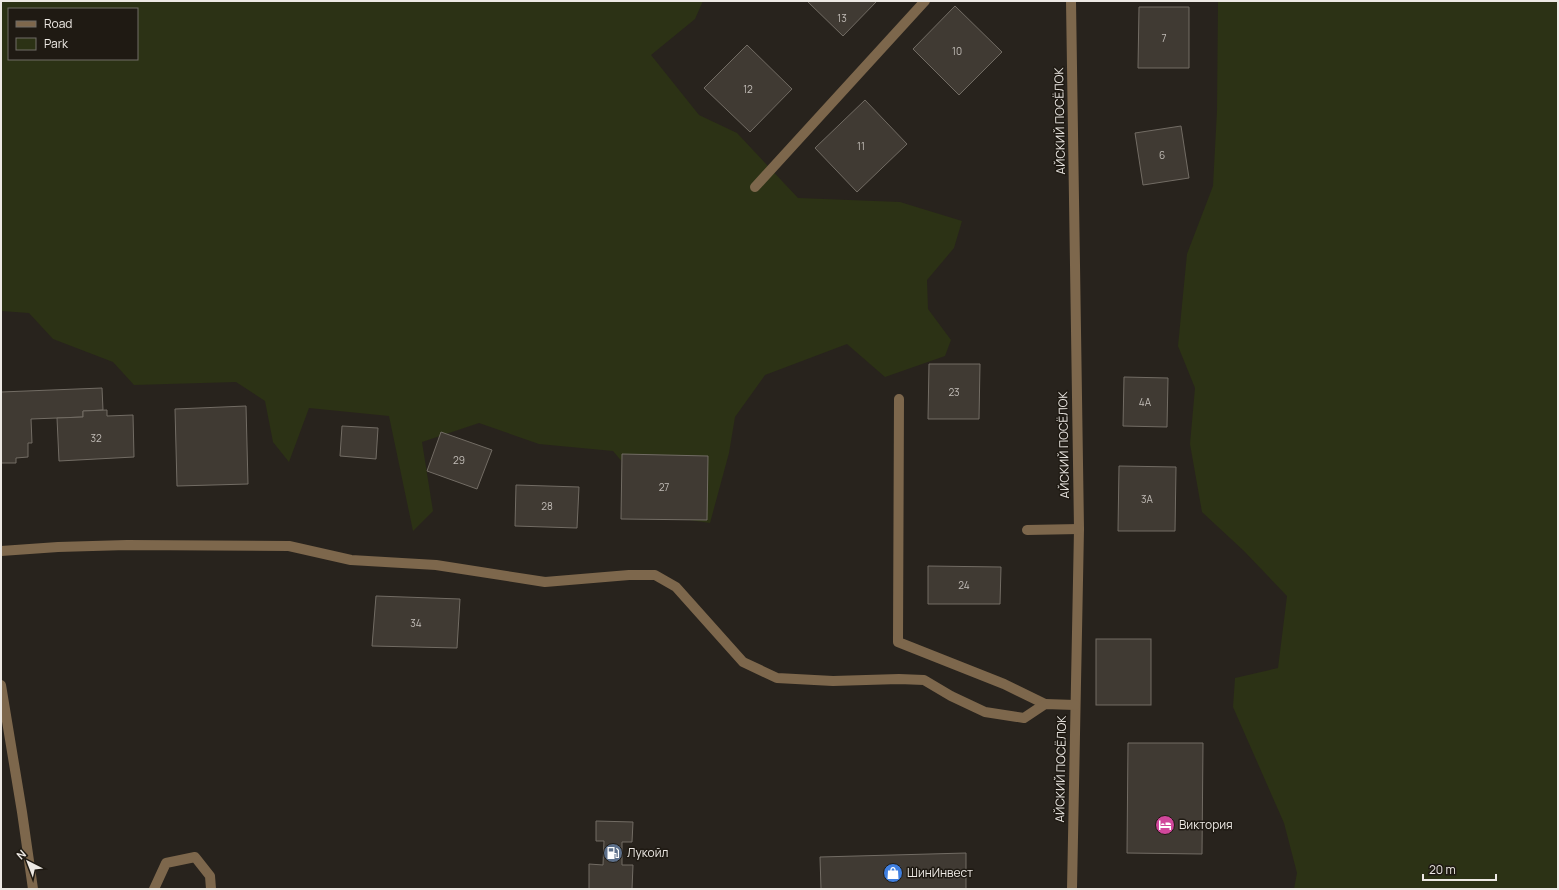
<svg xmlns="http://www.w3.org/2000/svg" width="1559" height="890" viewBox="0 0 1559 890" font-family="Manrope,sans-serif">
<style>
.green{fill:#2c3215;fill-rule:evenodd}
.building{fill:#403a33;stroke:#726c64}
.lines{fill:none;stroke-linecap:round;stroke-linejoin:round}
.minor{stroke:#7d674c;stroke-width:10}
.labels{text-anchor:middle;stroke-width:3;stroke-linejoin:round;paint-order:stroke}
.number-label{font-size:10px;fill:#c2bdb8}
.street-label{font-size:12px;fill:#ede9e4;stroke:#1f1a13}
.poi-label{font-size:12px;fill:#ede9e4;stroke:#1f1a13;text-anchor:start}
</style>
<rect width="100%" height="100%" fill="#28231d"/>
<!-- green -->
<g class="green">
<path d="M1 1H703L695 19 651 55 699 115 737 133 798 198 900 202 962 221 954 248 927 280 928 309 951 340 945 356 885 377 847 344 765 375 735 417 729 453 710 523 669 517 613 451 539 444 479 423 422 442 433 511 413 531 389 416 309 408 289 462 273 442 265 401 236 382 134 385 113 362 53 339 29 313 1 311ZM9 9H137V59H9Z"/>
<polygon points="1218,1 1558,1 1558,889 1294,889 1297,873 1284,823 1233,707 1235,678 1278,668 1287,596 1244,551 1202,512 1190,444 1195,388 1178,346 1187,254 1213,186 1217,111"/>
</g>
<!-- building -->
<g class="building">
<polygon points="807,1 877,1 843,36"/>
<polygon points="955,6 1002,52 959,95 913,49"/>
<polygon points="1139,7 1189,7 1189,68 1138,68"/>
<polygon points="747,45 792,89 750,132 704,88"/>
<polygon points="865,100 907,144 857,192 815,148"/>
<polygon points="1181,126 1189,178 1143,185 1135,133"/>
<polygon points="929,364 980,364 979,419 928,419"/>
<polygon points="1124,377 1168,378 1167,427 1123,426"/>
<polygon points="102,388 103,410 83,411 83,417 31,419 32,443 28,443 28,457 16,458 16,463 1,463 1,392"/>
<polygon points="246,406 248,484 177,486 175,409"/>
<polygon points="107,410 107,416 133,415 134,457 59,461 57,418 83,417 83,411"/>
<polygon points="342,426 378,428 376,459 340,456"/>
<polygon points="441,432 492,450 477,489 427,471"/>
<polygon points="622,454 708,456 707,520 621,519"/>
<polygon points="1119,466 1176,467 1175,531 1118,531"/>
<polygon points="516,485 579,487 577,528 515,526"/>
<polygon points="928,566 1001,567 1000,604 928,604"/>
<polygon points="376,596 460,599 457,648 372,646"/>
<rect x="1096" y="639" width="55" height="66"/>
<polygon points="1128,743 1203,743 1202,854 1127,853"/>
<polygon points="596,821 633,822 632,842 622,842 622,865 633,865 632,889 589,889 589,864 603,865 604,841 596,841"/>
<polygon points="966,853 966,889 821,889 820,857"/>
</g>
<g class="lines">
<!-- minor -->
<g class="minor">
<polyline points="1071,1 1079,529 1072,889"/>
<polyline points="755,187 925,1"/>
<polyline points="899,399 898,642 1004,684 1045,704"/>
<polyline points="1027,530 1079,529"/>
<polyline points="1,551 58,547 127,545 289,546 351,560 436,565 545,582 629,575 655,575 676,587 743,662 777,678 833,681 899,679 924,680 951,696 985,712 1024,718 1045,704 1075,705"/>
<polyline points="1,685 22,812 33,889"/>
<polyline points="154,889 166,863 195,857 210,876 211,889"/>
</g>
</g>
<!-- icons -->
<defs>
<symbol id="hotel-disc" viewBox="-11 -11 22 22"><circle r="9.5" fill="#d1479c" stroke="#1f1a13"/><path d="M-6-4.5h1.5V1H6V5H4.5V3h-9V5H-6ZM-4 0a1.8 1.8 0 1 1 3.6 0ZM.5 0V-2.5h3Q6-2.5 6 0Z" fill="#fff"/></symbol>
<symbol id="fuel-disc" viewBox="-11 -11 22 22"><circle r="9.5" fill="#5c6f8a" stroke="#1f1a13"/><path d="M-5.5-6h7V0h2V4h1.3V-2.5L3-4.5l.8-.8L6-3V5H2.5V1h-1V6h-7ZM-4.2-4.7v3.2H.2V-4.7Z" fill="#fff"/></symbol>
<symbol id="shop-disc" viewBox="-11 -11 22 22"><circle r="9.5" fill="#3f7fe0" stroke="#1f1a13"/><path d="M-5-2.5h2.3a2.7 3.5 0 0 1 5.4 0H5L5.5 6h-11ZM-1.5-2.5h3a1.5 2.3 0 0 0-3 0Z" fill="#fff"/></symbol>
</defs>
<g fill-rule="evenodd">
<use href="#hotel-disc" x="1154" y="814" width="22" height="22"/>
<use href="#fuel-disc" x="602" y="842" width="22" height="22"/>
<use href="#shop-disc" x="882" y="862" width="22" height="22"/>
</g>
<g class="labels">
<!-- number labels -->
<g class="number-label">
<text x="842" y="22">13</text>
<text x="1164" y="42">7</text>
<text x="957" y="55">10</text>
<text x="748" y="93">12</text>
<text x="861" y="150">11</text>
<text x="1162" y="159">6</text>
<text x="954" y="396">23</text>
<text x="1145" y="406">4А</text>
<text x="96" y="442">32</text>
<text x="459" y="464">29</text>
<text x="664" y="491">27</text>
<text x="1147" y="503">3А</text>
<text x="547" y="510">28</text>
<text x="964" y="589">24</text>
<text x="416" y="627">34</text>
</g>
<!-- street labels -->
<g class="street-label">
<text transform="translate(1060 121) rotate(-91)" y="4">АЙСКИЙ ПОСЁЛОК</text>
<text transform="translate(1064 445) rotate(-91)" y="4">АЙСКИЙ ПОСЁЛОК</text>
<text transform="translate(1061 769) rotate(-89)" y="4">АЙСКИЙ ПОСЁЛОК</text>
</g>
<!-- poi labels -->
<g class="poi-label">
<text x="1179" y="829">Виктория</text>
<text x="627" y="857">Лукойл</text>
<text x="907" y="877">ШинИнвест</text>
</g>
</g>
<!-- border -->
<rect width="1559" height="890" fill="none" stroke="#ede9e4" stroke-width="4"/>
<!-- legend -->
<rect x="8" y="8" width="130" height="52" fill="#1f1a13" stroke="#716d67"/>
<rect x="16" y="21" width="20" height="6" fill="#7d674c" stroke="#716d67"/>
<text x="44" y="28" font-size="12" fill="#ede9e4">Road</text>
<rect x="16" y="38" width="20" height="12" fill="#2c3215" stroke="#716d67"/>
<text x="44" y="48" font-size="12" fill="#ede9e4">Park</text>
<!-- north arrow -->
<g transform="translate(28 862) rotate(318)" stroke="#1f1a13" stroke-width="3" paint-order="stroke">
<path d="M0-3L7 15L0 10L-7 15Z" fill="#ede9e4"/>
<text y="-6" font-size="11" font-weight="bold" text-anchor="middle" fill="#ede9e4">N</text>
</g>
<!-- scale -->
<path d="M1423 874v6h73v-6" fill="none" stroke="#ede9e4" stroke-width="2"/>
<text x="1429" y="874" font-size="12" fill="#ede9e4" stroke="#1f1a13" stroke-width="3" paint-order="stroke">20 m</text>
</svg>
